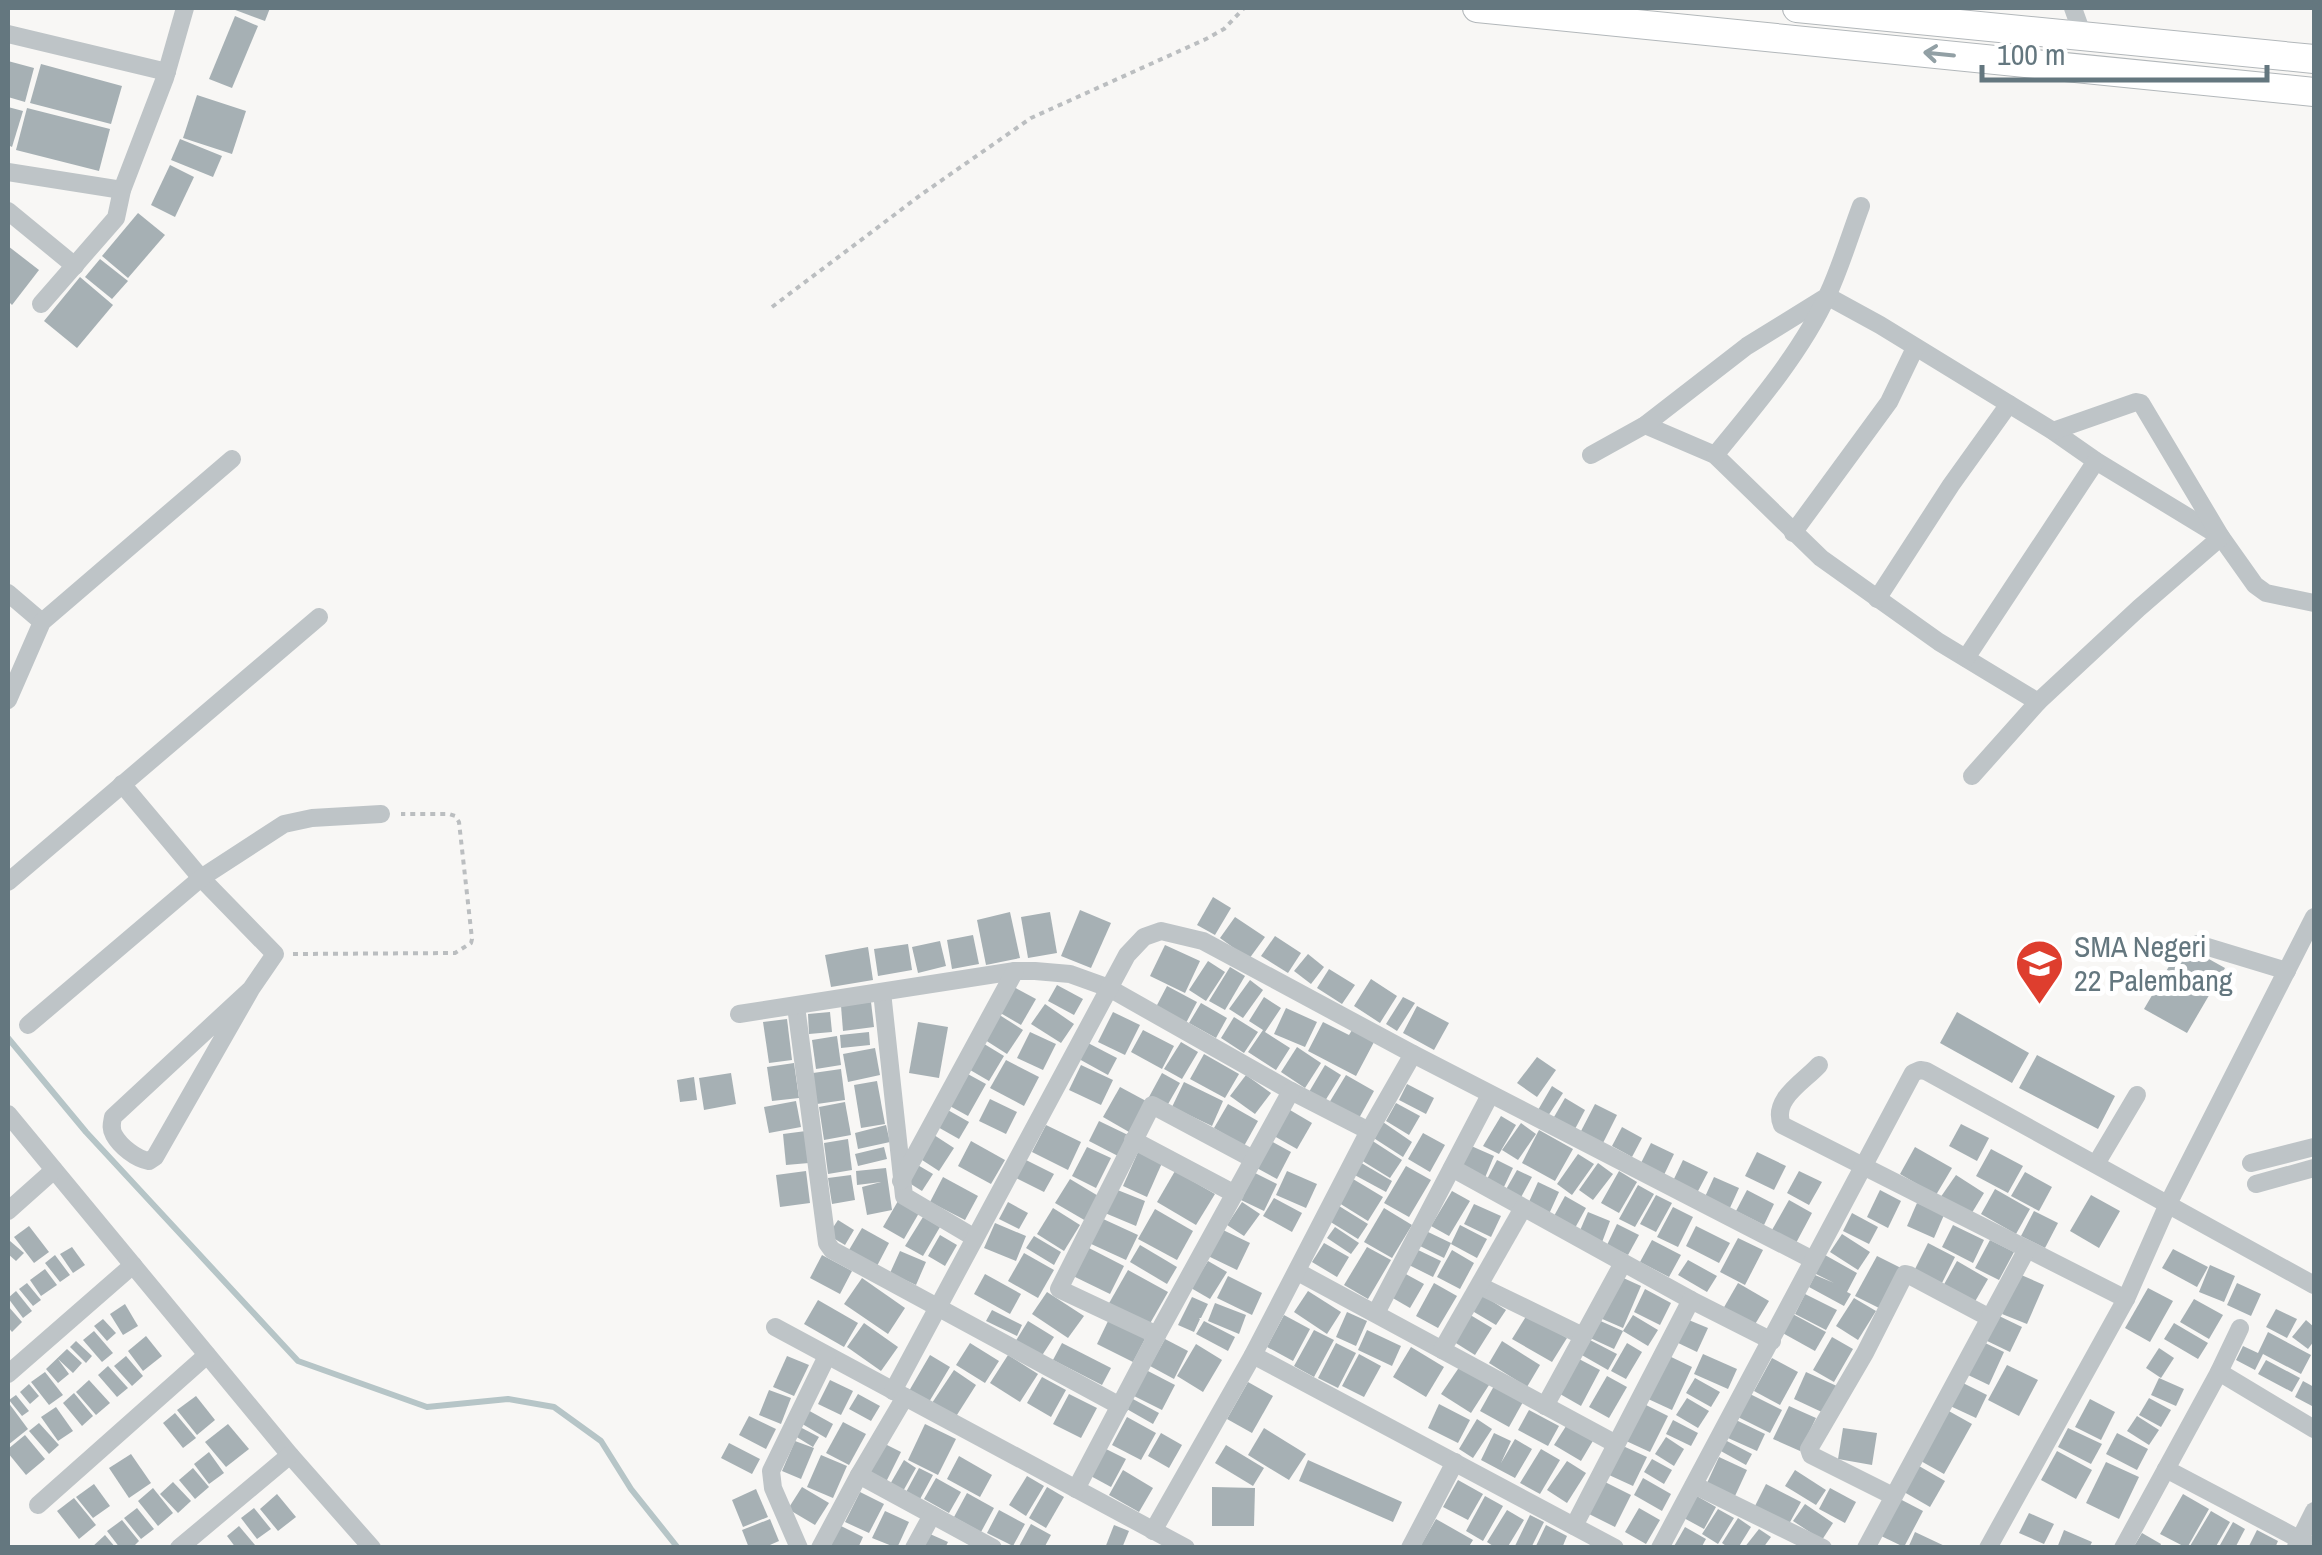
<svg xmlns="http://www.w3.org/2000/svg" width="2322" height="1555" viewBox="0 0 2322 1555" font-family="'Archivo Narrow',sans-serif">
<style>
.lines{fill:none;stroke-linecap:round;stroke-linejoin:round}
.stream{stroke:#b6c5c7;stroke-width:6}
.building{fill:#a6b0b4}
.highway-casing{stroke:#b2b7ba;stroke-width:30}
.path{stroke:#bbbec0;stroke-width:4;stroke-dasharray:5 5;stroke-linecap:butt}
.minor{stroke:#bec4c7;stroke-width:18}
.highway{stroke:#fff;stroke-width:28}
.oneway{stroke:#92a0a5}
.labels{text-anchor:middle;stroke-width:10;stroke-linejoin:round;paint-order:stroke}
.poi-label{font-size:30px;fill:#64777f;stroke:#fff;text-anchor:start}
</style>
<rect width="100%" height="100%" fill="#f8f7f5"/>
<g class="lines">
<!-- stream -->
<polyline class="stream" points="8,1038 86,1132 298,1361 427,1407 508,1399 554,1407 601,1441 631,1489 678,1548"/>
</g>
<!-- building -->
<g class="building">
<polygon points="230,8 270,8 265,21"/>
<polygon points="235,16 258,26 232,88 209,79"/>
<polygon points="8,61 34,68 25,102 8,97"/>
<polygon points="41,64 122,86 111,124 30,103"/>
<polygon points="197,95 246,111 232,154 183,138"/>
<polygon points="8,107 23,111 12,147 8,145"/>
<polygon points="27,108 110,129 99,171 16,150"/>
<polygon points="180,139 222,156 213,177 171,160"/>
<polygon points="170,165 194,177 175,217 151,205"/>
<polygon points="138,213 165,235 128,278 102,256"/>
<polygon points="8,246 39,270 12,305 8,301"/>
<polygon points="100,259 128,281 112,299 85,277"/>
<polygon points="80,277 113,305 77,348 44,321"/>
<polygon points="1213,897 1231,908 1215,935 1197,925"/>
<polygon points="1080,910 1111,923 1091,968 1061,956"/>
<polygon points="1010,912 1020,958 986,965 977,920"/>
<polygon points="1050,912 1057,953 1028,958 1021,917"/>
<polygon points="1235,917 1265,937 1249,959 1220,938"/>
<polygon points="973,935 979,964 952,969 947,940"/>
<polygon points="1275,936 1301,953 1288,973 1261,956"/>
<polygon points="940,941 946,966 918,973 912,947"/>
<polygon points="908,944 912,970 878,976 874,949"/>
<polygon points="2182,944 2225,968 2187,1033 2144,1009"/>
<polygon points="1165,945 1200,961 1185,993 1150,976"/>
<polygon points="868,947 873,980 831,987 825,955"/>
<polygon points="1308,954 1324,967 1311,984 1294,971"/>
<polygon points="1208,961 1225,972 1206,1001 1189,990"/>
<polygon points="1230,967 1245,976 1225,1010 1209,1001"/>
<polygon points="1329,969 1355,985 1342,1004 1317,988"/>
<polygon points="1371,979 1397,996 1380,1023 1354,1006"/>
<polygon points="1250,980 1263,990 1243,1018 1229,1009"/>
<polygon points="1057,985 1083,999 1074,1015 1048,1001"/>
<polygon points="1012,986 1036,999 1021,1025 997,1011"/>
<polygon points="1167,986 1197,1002 1186,1023 1156,1007"/>
<polygon points="1264,997 1281,1008 1265,1032 1290,1048 1276,1070 1248,1052 1263,1030 1249,1021"/>
<polygon points="1403,997 1415,1003 1397,1031 1386,1024"/>
<polygon points="871,1002 874,1027 843,1031 841,1006"/>
<polygon points="1201,1003 1227,1018 1216,1038 1189,1023"/>
<polygon points="1045,1004 1074,1024 1061,1043 1031,1024"/>
<polygon points="1417,1006 1449,1023 1434,1050 1403,1033"/>
<polygon points="1286,1008 1317,1022 1305,1047 1274,1034"/>
<polygon points="830,1012 832,1032 809,1034 808,1014"/>
<polygon points="1113,1012 1140,1025 1125,1055 1098,1042"/>
<polygon points="1957,1012 2029,1053 2012,1083 1940,1043"/>
<polygon points="998,1014 1023,1030 1007,1054 982,1038"/>
<polygon points="1234,1017 1258,1032 1244,1053 1221,1038"/>
<polygon points="787,1019 792,1060 769,1063 763,1022"/>
<polygon points="918,1022 948,1027 939,1078 909,1073"/>
<polygon points="1323,1022 1349,1035 1352,1030 1374,1042 1356,1076 1308,1051"/>
<polygon points="1143,1030 1174,1046 1162,1069 1131,1052"/>
<polygon points="869,1032 870,1045 841,1048 840,1035"/>
<polygon points="1030,1032 1056,1044 1043,1070 1017,1058"/>
<polygon points="837,1036 841,1065 816,1069 812,1040"/>
<polygon points="981,1042 1004,1056 989,1081 965,1067"/>
<polygon points="1181,1042 1198,1052 1182,1079 1164,1069"/>
<polygon points="1088,1043 1117,1058 1108,1075 1079,1059"/>
<polygon points="1297,1047 1321,1063 1305,1088 1281,1072"/>
<polygon points="875,1048 880,1075 848,1082 843,1054"/>
<polygon points="1204,1054 1239,1074 1225,1098 1190,1079"/>
<polygon points="2037,1055 2115,1096 2098,1129 2019,1088"/>
<polygon points="1537,1057 1556,1070 1537,1097 1517,1083"/>
<polygon points="1006,1060 1039,1077 1024,1106 990,1088"/>
<polygon points="794,1063 799,1098 772,1101 767,1067"/>
<polygon points="1081,1065 1113,1080 1101,1105 1069,1090"/>
<polygon points="1325,1065 1341,1075 1325,1101 1309,1092"/>
<polygon points="841,1069 845,1100 817,1104 813,1073"/>
<polygon points="731,1073 736,1104 704,1110 699,1078"/>
<polygon points="966,1073 986,1084 968,1116 948,1105"/>
<polygon points="1162,1073 1180,1083 1167,1106 1149,1097"/>
<polygon points="1246,1075 1271,1093 1255,1114 1230,1096"/>
<polygon points="1346,1075 1374,1091 1358,1120 1329,1103"/>
<polygon points="694,1077 697,1100 680,1102 677,1080"/>
<polygon points="877,1081 885,1124 861,1128 854,1085"/>
<polygon points="1184,1082 1223,1101 1212,1126 1172,1107"/>
<polygon points="1407,1084 1434,1098 1426,1114 1399,1100"/>
<polygon points="1552,1086 1563,1093 1548,1116 1538,1110"/>
<polygon points="1120,1087 1146,1101 1129,1132 1103,1117"/>
<polygon points="1565,1098 1585,1110 1575,1129 1554,1117"/>
<polygon points="990,1099 1017,1112 1006,1134 979,1121"/>
<polygon points="796,1101 801,1127 769,1133 764,1107"/>
<polygon points="845,1102 851,1135 824,1140 819,1107"/>
<polygon points="1396,1103 1420,1116 1409,1135 1386,1121"/>
<polygon points="1228,1104 1258,1121 1244,1146 1214,1128"/>
<polygon points="1595,1104 1617,1115 1602,1145 1580,1133"/>
<polygon points="946,1109 969,1122 959,1139 936,1126"/>
<polygon points="1290,1110 1312,1123 1297,1149 1274,1136"/>
<polygon points="1501,1116 1516,1125 1499,1154 1483,1146"/>
<polygon points="1380,1120 1412,1142 1403,1157 1369,1135"/>
<polygon points="1099,1121 1128,1135 1118,1156 1089,1141"/>
<polygon points="1521,1123 1536,1134 1518,1160 1502,1150"/>
<polygon points="1961,1124 1989,1138 1977,1161 1949,1146"/>
<polygon points="886,1125 890,1142 858,1149 855,1133"/>
<polygon points="1046,1125 1081,1142 1068,1170 1032,1152"/>
<polygon points="1622,1127 1642,1138 1632,1157 1612,1146"/>
<polygon points="1539,1130 1573,1149 1555,1181 1522,1163"/>
<polygon points="806,1131 809,1163 786,1165 783,1134"/>
<polygon points="1423,1133 1445,1145 1430,1172 1408,1159"/>
<polygon points="934,1135 954,1148 939,1171 919,1158"/>
<polygon points="1368,1138 1402,1160 1390,1178 1356,1157"/>
<polygon points="848,1139 852,1170 828,1174 824,1143"/>
<polygon points="1269,1140 1291,1152 1277,1179 1255,1167"/>
<polygon points="971,1141 1005,1160 991,1184 958,1166"/>
<polygon points="1651,1143 1674,1154 1663,1177 1640,1165"/>
<polygon points="1469,1145 1494,1156 1484,1180 1459,1169"/>
<polygon points="884,1147 887,1159 858,1166 855,1154"/>
<polygon points="1087,1147 1111,1158 1096,1188 1072,1176"/>
<polygon points="1915,1147 1952,1168 1936,1195 1900,1174"/>
<polygon points="1991,1149 2023,1166 2008,1193 1976,1176"/>
<polygon points="1138,1152 1162,1163 1147,1197 1123,1186"/>
<polygon points="1757,1152 1786,1166 1774,1190 1745,1176"/>
<polygon points="1578,1154 1594,1164 1572,1195 1557,1184"/>
<polygon points="1026,1160 1054,1174 1044,1192 1016,1178"/>
<polygon points="1497,1160 1513,1168 1502,1191 1485,1183"/>
<polygon points="1683,1160 1708,1172 1697,1193 1673,1181"/>
<polygon points="1358,1161 1392,1181 1386,1192 1351,1173"/>
<polygon points="1598,1163 1613,1174 1593,1200 1579,1190"/>
<polygon points="916,1164 933,1174 922,1191 906,1181"/>
<polygon points="1406,1166 1431,1180 1409,1217 1384,1203"/>
<polygon points="886,1168 892,1210 867,1215 862,1187 881,1182 857,1185 856,1171"/>
<polygon points="1517,1170 1532,1177 1519,1201 1504,1193"/>
<polygon points="806,1171 810,1203 780,1207 776,1175"/>
<polygon points="1175,1171 1215,1194 1196,1225 1157,1202"/>
<polygon points="1287,1171 1317,1184 1306,1208 1276,1195"/>
<polygon points="1619,1171 1637,1182 1619,1213 1601,1203"/>
<polygon points="1799,1171 1822,1182 1809,1205 1787,1193"/>
<polygon points="2025,1172 2052,1187 2039,1211 2011,1196"/>
<polygon points="1255,1173 1277,1184 1264,1211 1241,1200"/>
<polygon points="851,1175 855,1200 832,1204 828,1178"/>
<polygon points="1956,1175 1984,1193 1970,1216 1940,1198"/>
<polygon points="943,1177 978,1196 965,1220 930,1202"/>
<polygon points="1714,1177 1739,1188 1729,1210 1704,1199"/>
<polygon points="1070,1179 1100,1197 1086,1221 1055,1203"/>
<polygon points="1353,1179 1383,1197 1368,1221 1339,1203"/>
<polygon points="1538,1182 1559,1192 1549,1214 1528,1204"/>
<polygon points="1638,1185 1654,1194 1635,1227 1619,1219"/>
<polygon points="1115,1189 1145,1201 1136,1226 1105,1213"/>
<polygon points="1995,1189 2030,1209 2016,1234 1981,1214"/>
<polygon points="1747,1190 1774,1204 1764,1225 1736,1211"/>
<polygon points="1880,1190 1901,1201 1888,1228 1867,1217"/>
<polygon points="1452,1191 1470,1201 1449,1236 1431,1226"/>
<polygon points="1656,1195 1672,1203 1656,1232 1640,1224"/>
<polygon points="2091,1195 2120,1211 2099,1248 2070,1231"/>
<polygon points="1565,1196 1586,1208 1575,1228 1554,1216"/>
<polygon points="1274,1198 1302,1213 1292,1232 1263,1216"/>
<polygon points="1789,1200 1812,1213 1796,1243 1772,1230"/>
<polygon points="898,1201 919,1213 904,1239 883,1227"/>
<polygon points="1008,1202 1028,1213 1019,1229 999,1219"/>
<polygon points="1242,1202 1260,1214 1244,1236 1227,1225"/>
<polygon points="1917,1203 1944,1215 1934,1238 1907,1226"/>
<polygon points="1474,1204 1501,1216 1491,1237 1464,1224"/>
<polygon points="1339,1206 1368,1224 1358,1239 1329,1221"/>
<polygon points="1673,1207 1693,1217 1678,1247 1657,1237"/>
<polygon points="1053,1208 1080,1225 1064,1251 1037,1234"/>
<polygon points="1384,1208 1412,1225 1392,1258 1364,1242"/>
<polygon points="1155,1209 1193,1231 1177,1260 1138,1239"/>
<polygon points="2034,1211 2058,1223 2045,1248 2021,1236"/>
<polygon points="1588,1212 1610,1221 1601,1245 1578,1235"/>
<polygon points="1852,1213 1878,1227 1869,1244 1843,1231"/>
<polygon points="923,1217 940,1227 923,1256 905,1246"/>
<polygon points="1101,1218 1138,1235 1126,1260 1089,1243"/>
<polygon points="838,1220 854,1230 845,1245 828,1235"/>
<polygon points="995,1223 1026,1236 1016,1261 984,1248"/>
<polygon points="1617,1224 1639,1235 1628,1255 1607,1245"/>
<polygon points="1460,1225 1487,1239 1477,1258 1451,1244"/>
<polygon points="1953,1225 1984,1240 1973,1263 1942,1247"/>
<polygon points="29,1226 49,1252 34,1263 14,1237"/>
<polygon points="1696,1226 1730,1243 1719,1263 1686,1246"/>
<polygon points="1335,1227 1359,1243 1351,1254 1327,1238"/>
<polygon points="862,1228 889,1243 877,1266 849,1250"/>
<polygon points="1221,1229 1250,1243 1237,1270 1208,1256"/>
<polygon points="1426,1231 1451,1243 1444,1258 1418,1245"/>
<polygon points="1842,1234 1870,1252 1858,1270 1830,1252"/>
<polygon points="940,1235 957,1245 945,1266 928,1256"/>
<polygon points="1034,1236 1061,1252 1054,1265 1026,1248"/>
<polygon points="1738,1238 1763,1250 1745,1285 1720,1272"/>
<polygon points="1652,1240 1681,1255 1669,1277 1640,1262"/>
<polygon points="1990,1240 2014,1252 1999,1280 1975,1268"/>
<polygon points="10,1241 24,1253 16,1261 8,1254 8,1243"/>
<polygon points="1324,1243 1349,1257 1337,1277 1312,1262"/>
<polygon points="1928,1243 1955,1257 1941,1285 1914,1271"/>
<polygon points="1140,1245 1177,1267 1167,1284 1130,1262"/>
<polygon points="72,1247 85,1265 73,1273 60,1254"/>
<polygon points="1087,1247 1124,1266 1110,1294 1073,1276"/>
<polygon points="1367,1247 1391,1260 1368,1299 1344,1285"/>
<polygon points="1416,1249 1441,1261 1433,1277 1409,1265"/>
<polygon points="2173,1249 2208,1267 2197,1287 2162,1268"/>
<polygon points="1452,1250 1474,1263 1460,1289 1437,1277"/>
<polygon points="900,1251 926,1262 916,1285 890,1273"/>
<polygon points="1024,1253 1054,1270 1038,1298 1008,1281"/>
<polygon points="55,1255 70,1275 60,1282 45,1263"/>
<polygon points="822,1255 852,1271 840,1294 810,1278"/>
<polygon points="1825,1255 1857,1273 1847,1292 1851,1294 1844,1306 1809,1287 1815,1275 1834,1283 1814,1273"/>
<polygon points="1877,1256 1901,1268 1879,1308 1855,1296"/>
<polygon points="1688,1260 1717,1276 1707,1292 1678,1275"/>
<polygon points="1208,1261 1227,1272 1210,1299 1191,1288"/>
<polygon points="1957,1261 1988,1279 1973,1305 1942,1288"/>
<polygon points="2210,1265 2235,1276 2224,1302 2199,1292"/>
<polygon points="45,1269 57,1285 41,1296 30,1280"/>
<polygon points="1128,1270 1168,1292 1148,1327 1108,1305"/>
<polygon points="1404,1273 1424,1284 1410,1308 1391,1297"/>
<polygon points="985,1274 1021,1294 1010,1314 974,1294"/>
<polygon points="2019,1274 2044,1285 2027,1324 2002,1314"/>
<polygon points="1228,1276 1262,1293 1252,1315 1217,1298"/>
<polygon points="1619,1276 1641,1286 1623,1328 1600,1318"/>
<polygon points="862,1278 905,1308 888,1334 844,1304"/>
<polygon points="27,1283 41,1300 33,1306 19,1289"/>
<polygon points="1434,1283 1457,1296 1438,1328 1416,1316"/>
<polygon points="1738,1283 1769,1301 1754,1326 1723,1309"/>
<polygon points="2237,1283 2261,1294 2251,1316 2227,1305"/>
<polygon points="2148,1288 2173,1301 2150,1342 2125,1328"/>
<polygon points="1645,1289 1671,1303 1660,1325 1634,1312"/>
<polygon points="16,1291 32,1311 23,1318 8,1298"/>
<polygon points="1308,1291 1341,1312 1327,1334 1294,1312"/>
<polygon points="1047,1292 1084,1316 1068,1338 1032,1314"/>
<polygon points="1479,1293 1506,1310 1496,1325 1469,1309"/>
<polygon points="1805,1294 1837,1310 1826,1330 1795,1314"/>
<polygon points="1192,1297 1208,1304 1201,1318 1199,1318 1200,1319 1194,1332 1178,1325"/>
<polygon points="1854,1298 1876,1311 1858,1340 1836,1326"/>
<polygon points="2194,1299 2223,1315 2209,1339 2180,1322"/>
<polygon points="818,1300 858,1323 844,1347 804,1324"/>
<polygon points="1215,1303 1246,1315 1239,1334 1208,1321"/>
<polygon points="125,1304 138,1326 123,1335 110,1314"/>
<polygon points="8,1306 22,1322 12,1332 8,1327"/>
<polygon points="2276,1309 2297,1319 2287,1338 2266,1327"/>
<polygon points="992,1310 1022,1325 1017,1336 986,1321"/>
<polygon points="1347,1312 1367,1321 1356,1346 1336,1337"/>
<polygon points="1789,1312 1826,1332 1815,1351 1779,1331"/>
<polygon points="1467,1313 1492,1328 1475,1355 1451,1340"/>
<polygon points="1284,1315 1310,1329 1293,1361 1267,1347"/>
<polygon points="1527,1315 1567,1338 1552,1362 1512,1339"/>
<polygon points="1633,1315 1658,1330 1648,1346 1623,1331 1614,1349 1588,1337 1596,1319 1623,1331"/>
<polygon points="1997,1315 2022,1327 2010,1352 1985,1340"/>
<polygon points="1110,1317 1147,1335 1133,1362 1097,1344"/>
<polygon points="1684,1318 1708,1328 1697,1352 1674,1341"/>
<polygon points="103,1319 116,1333 107,1341 94,1326"/>
<polygon points="2306,1320 2314,1327 2314,1341 2308,1349 2292,1337"/>
<polygon points="1028,1321 1054,1337 1041,1357 1015,1342"/>
<polygon points="1204,1321 1235,1337 1228,1351 1196,1334"/>
<polygon points="864,1323 898,1347 881,1371 847,1347"/>
<polygon points="2174,1323 2208,1343 2198,1359 2164,1339"/>
<polygon points="1314,1330 1334,1340 1314,1377 1294,1366"/>
<polygon points="1367,1330 1401,1346 1392,1366 1358,1350"/>
<polygon points="94,1331 113,1353 102,1362 83,1340"/>
<polygon points="2268,1332 2311,1355 2301,1374 2263,1354 2255,1370 2236,1360 2243,1346 2258,1353"/>
<polygon points="146,1336 162,1356 143,1371 128,1351"/>
<polygon points="1832,1337 1853,1349 1834,1382 1813,1370"/>
<polygon points="1165,1339 1188,1351 1174,1379 1150,1366"/>
<polygon points="1588,1339 1617,1354 1608,1370 1580,1354"/>
<polygon points="76,1341 92,1356 86,1363 70,1347"/>
<polygon points="1502,1341 1540,1365 1527,1387 1489,1363"/>
<polygon points="1981,1341 2004,1352 1989,1385 1966,1374"/>
<polygon points="970,1343 999,1361 985,1383 956,1365"/>
<polygon points="1062,1343 1111,1368 1102,1385 1053,1360"/>
<polygon points="1336,1343 1356,1353 1338,1388 1318,1378"/>
<polygon points="1627,1343 1642,1352 1626,1379 1611,1371"/>
<polygon points="1196,1344 1222,1360 1203,1392 1177,1376"/>
<polygon points="1411,1347 1444,1367 1426,1397 1393,1377"/>
<polygon points="2159,1348 2174,1358 2161,1378 2146,1368"/>
<polygon points="67,1349 82,1363 73,1373 58,1359 69,1374 58,1383 46,1369"/>
<polygon points="1359,1354 1381,1366 1364,1397 1342,1386"/>
<polygon points="1703,1354 1737,1369 1728,1389 1694,1374"/>
<polygon points="930,1355 950,1367 929,1402 909,1391"/>
<polygon points="1008,1355 1038,1374 1020,1402 990,1383"/>
<polygon points="1667,1355 1692,1367 1672,1410 1646,1398"/>
<polygon points="126,1356 143,1376 132,1386 114,1366"/>
<polygon points="787,1356 809,1365 794,1396 773,1387"/>
<polygon points="1772,1358 1798,1372 1780,1405 1754,1391"/>
<polygon points="1579,1359 1600,1370 1581,1406 1560,1394"/>
<polygon points="2266,1360 2300,1378 2292,1392 2258,1374"/>
<polygon points="2007,1365 2038,1380 2019,1416 1988,1400"/>
<polygon points="108,1366 128,1388 117,1397 98,1375"/>
<polygon points="1460,1366 1489,1385 1471,1413 1441,1394"/>
<polygon points="954,1370 976,1385 955,1418 932,1403"/>
<polygon points="1146,1370 1175,1385 1162,1410 1132,1395"/>
<polygon points="45,1372 63,1395 49,1405 31,1382"/>
<polygon points="1806,1372 1839,1387 1826,1414 1794,1399"/>
<polygon points="1607,1376 1627,1387 1609,1418 1589,1407"/>
<polygon points="1042,1377 1066,1390 1051,1417 1027,1403"/>
<polygon points="1695,1378 1720,1392 1711,1407 1686,1393"/>
<polygon points="2159,1378 2184,1389 2176,1406 2151,1395"/>
<polygon points="89,1380 110,1403 96,1415 76,1392"/>
<polygon points="830,1380 853,1391 841,1415 818,1404"/>
<polygon points="1959,1381 1987,1395 1976,1418 1948,1405"/>
<polygon points="2303,1381 2314,1387 2314,1401 2312,1406 2295,1397"/>
<polygon points="1248,1382 1273,1396 1252,1433 1227,1419"/>
<polygon points="29,1384 39,1396 30,1404 20,1392"/>
<polygon points="1494,1386 1523,1402 1509,1427 1480,1411"/>
<polygon points="769,1390 791,1398 781,1424 759,1415"/>
<polygon points="74,1393 93,1416 82,1426 63,1403"/>
<polygon points="858,1394 880,1406 871,1421 849,1409"/>
<polygon points="1069,1394 1097,1408 1081,1438 1053,1424"/>
<polygon points="1750,1394 1782,1410 1770,1433 1738,1417"/>
<polygon points="16,1395 29,1411 22,1416 9,1400"/>
<polygon points="196,1396 215,1420 197,1435 177,1410"/>
<polygon points="1131,1398 1159,1413 1153,1424 1125,1408"/>
<polygon points="1687,1398 1709,1411 1698,1428 1676,1415"/>
<polygon points="2149,1398 2171,1410 2161,1427 2139,1415"/>
<polygon points="2090,1399 2115,1412 2101,1440 2075,1427"/>
<polygon points="8,1402 28,1429 8,1445"/>
<polygon points="1642,1403 1668,1416 1650,1452 1624,1440"/>
<polygon points="1439,1404 1470,1420 1458,1443 1428,1428"/>
<polygon points="1789,1406 1816,1418 1800,1451 1773,1439"/>
<polygon points="56,1407 73,1431 58,1441 41,1417"/>
<polygon points="806,1409 833,1424 826,1438 799,1422"/>
<polygon points="1529,1410 1559,1426 1548,1446 1518,1430"/>
<polygon points="1947,1410 1972,1424 1944,1474 1919,1460"/>
<polygon points="175,1413 196,1438 183,1448 163,1423"/>
<polygon points="749,1416 776,1429 766,1449 739,1435"/>
<polygon points="2137,1416 2159,1430 2149,1445 2127,1431"/>
<polygon points="1127,1417 1156,1433 1141,1460 1112,1445"/>
<polygon points="1477,1419 1492,1429 1473,1458 1459,1449"/>
<polygon points="1673,1420 1698,1433 1691,1446 1666,1434"/>
<polygon points="1736,1420 1765,1434 1757,1451 1728,1438"/>
<polygon points="843,1422 866,1434 849,1465 826,1453"/>
<polygon points="39,1423 59,1445 49,1454 29,1431"/>
<polygon points="1568,1423 1594,1439 1581,1461 1554,1445"/>
<polygon points="228,1424 249,1449 226,1467 205,1442"/>
<polygon points="925,1424 956,1439 938,1475 908,1460"/>
<polygon points="800,1427 819,1437 813,1447 795,1436"/>
<polygon points="1264,1428 1306,1454 1289,1480 1248,1455"/>
<polygon points="1843,1428 1877,1433 1872,1465 1838,1459"/>
<polygon points="2068,1428 2102,1444 2091,1464 2058,1447"/>
<polygon points="1161,1433 1182,1445 1169,1468 1148,1456"/>
<polygon points="1494,1433 1511,1441 1501,1463 1515,1439 1532,1449 1515,1478 1481,1460"/>
<polygon points="2117,1433 2148,1449 2137,1470 2106,1454"/>
<polygon points="25,1435 45,1459 26,1475 8,1453 8,1449"/>
<polygon points="1666,1437 1684,1449 1674,1466 1655,1454"/>
<polygon points="1725,1440 1752,1454 1746,1465 1719,1450"/>
<polygon points="795,1441 814,1448 801,1479 782,1471"/>
<polygon points="729,1443 760,1459 752,1474 721,1458"/>
<polygon points="883,1443 901,1452 884,1486 865,1476"/>
<polygon points="1226,1445 1264,1468 1253,1486 1215,1463"/>
<polygon points="1623,1446 1647,1457 1633,1486 1609,1475"/>
<polygon points="1102,1447 1126,1459 1111,1487 1087,1474"/>
<polygon points="1541,1449 1560,1460 1540,1494 1520,1483"/>
<polygon points="2057,1451 2092,1470 2076,1499 2041,1480"/>
<polygon points="209,1452 224,1473 209,1484 194,1464"/>
<polygon points="131,1454 151,1483 129,1498 109,1468"/>
<polygon points="821,1455 847,1466 833,1498 807,1487"/>
<polygon points="959,1456 992,1475 980,1497 947,1479"/>
<polygon points="1719,1457 1747,1470 1735,1496 1707,1483"/>
<polygon points="1652,1459 1672,1470 1664,1484 1644,1472"/>
<polygon points="904,1460 916,1468 902,1493 889,1486"/>
<polygon points="1308,1460 1402,1502 1393,1522 1299,1481"/>
<polygon points="1567,1461 1586,1473 1567,1503 1547,1490"/>
<polygon points="2106,1462 2139,1477 2119,1519 2086,1503"/>
<polygon points="1919,1466 1945,1481 1930,1507 1904,1492"/>
<polygon points="193,1468 209,1487 195,1499 179,1480"/>
<polygon points="919,1468 933,1475 919,1501 905,1494"/>
<polygon points="1123,1470 1153,1488 1139,1512 1109,1495"/>
<polygon points="1795,1470 1826,1490 1816,1505 1785,1486"/>
<polygon points="1027,1476 1044,1486 1026,1516 1009,1505"/>
<polygon points="936,1478 961,1492 949,1513 924,1499"/>
<polygon points="1643,1478 1671,1494 1662,1511 1634,1495"/>
<polygon points="1458,1480 1483,1494 1468,1520 1443,1507"/>
<polygon points="1603,1481 1631,1495 1615,1527 1587,1513"/>
<polygon points="173,1482 191,1501 178,1513 160,1494"/>
<polygon points="94,1484 110,1506 93,1518 76,1497"/>
<polygon points="1766,1484 1801,1502 1789,1524 1755,1506"/>
<polygon points="802,1487 829,1503 815,1525 788,1509"/>
<polygon points="1047,1487 1064,1497 1046,1528 1029,1518"/>
<polygon points="1212,1487 1255,1488 1254,1526 1212,1526"/>
<polygon points="153,1488 173,1513 158,1526 138,1501"/>
<polygon points="1830,1488 1856,1502 1845,1523 1819,1509"/>
<polygon points="756,1489 768,1517 743,1527 732,1500"/>
<polygon points="860,1492 884,1504 869,1533 845,1522"/>
<polygon points="967,1493 994,1508 981,1532 954,1517"/>
<polygon points="277,1494 296,1517 278,1531 260,1509"/>
<polygon points="2183,1494 2209,1509 2187,1548 2160,1534"/>
<polygon points="1695,1495 1716,1507 1704,1529 1682,1517"/>
<polygon points="1485,1496 1503,1506 1483,1541 1466,1531"/>
<polygon points="74,1498 96,1525 79,1539 57,1511"/>
<polygon points="1898,1498 1923,1511 1904,1547 1879,1535"/>
<polygon points="1805,1504 1833,1523 1822,1540 1793,1521"/>
<polygon points="137,1508 154,1529 141,1539 124,1518"/>
<polygon points="254,1508 271,1529 257,1539 241,1518"/>
<polygon points="1639,1508 1660,1520 1646,1544 1625,1532"/>
<polygon points="1718,1509 1734,1518 1718,1544 1702,1534"/>
<polygon points="999,1510 1025,1524 1013,1546 987,1533"/>
<polygon points="1507,1510 1524,1520 1507,1548 1496,1548 1487,1542"/>
<polygon points="885,1511 909,1522 897,1548 872,1538"/>
<polygon points="2211,1511 2230,1522 2215,1548 2193,1548 2190,1546"/>
<polygon points="2029,1513 2054,1524 2044,1544 2019,1533"/>
<polygon points="1530,1515 1544,1522 1531,1548 1514,1548"/>
<polygon points="1738,1518 1751,1527 1738,1548 1729,1548 1722,1543"/>
<polygon points="770,1519 779,1541 763,1548 749,1548 742,1530"/>
<polygon points="1436,1519 1473,1540 1468,1548 1426,1548 1421,1545"/>
<polygon points="122,1520 139,1541 132,1548 120,1548 107,1531"/>
<polygon points="2233,1522 2245,1529 2235,1548 2224,1548 2220,1545"/>
<polygon points="1031,1524 1051,1535 1044,1548 1018,1548"/>
<polygon points="839,1525 863,1537 858,1548 828,1548"/>
<polygon points="1114,1525 1129,1531 1122,1548 1105,1548"/>
<polygon points="1546,1525 1567,1536 1562,1548 1535,1548"/>
<polygon points="239,1526 255,1545 252,1548 236,1548 227,1536"/>
<polygon points="1685,1527 1706,1539 1701,1548 1673,1548"/>
<polygon points="1759,1529 1771,1537 1763,1548 1744,1548"/>
<polygon points="2064,1530 2092,1542 2089,1548 2057,1548"/>
<polygon points="2257,1530 2278,1541 2275,1548 2248,1548"/>
<polygon points="1915,1532 1949,1548 1908,1548"/>
<polygon points="2142,1533 2161,1544 2159,1548 2133,1548"/>
<polygon points="930,1534 948,1542 945,1548 923,1548"/>
<polygon points="105,1535 116,1548 91,1548"/>
</g>
<g class="lines">
<defs>
<g id="highway">
<polyline points="1477,8 2314,92"/>
<polyline points="1797,8 2314,59"/>
</g>
</defs>
<!-- highway casing -->
<use href="#highway" class="highway-casing"/>
<!-- path -->
<g class="path">
<polyline points="772,307 922,194 1031,118 1206,39 1224,29 1244,8"/>
<polyline points="293,954 455,953 471,943 472,939 459,822 455,816 449,814 401,814"/>
</g>
<!-- minor -->
<g class="minor">
<polyline points="2073,8 2083,36"/>
<polyline points="8,34 167,72"/>
<polyline points="8,172 122,190"/>
<polyline points="8,211 75,266"/>
<polyline points="1827,296 1880,325 2053,431 2096,461 2221,537 2255,585 2266,593 2314,603"/>
<polyline points="41,304 116,218 122,190 165,78 185,8"/>
<polyline points="1645,425 1715,455 1821,558 1939,642 2038,702"/>
<polyline points="1591,455 1645,425 1747,346 1823,299"/>
<path d="M1715 455C1754 408 1803 350 1828 294 1841 266 1850 235 1861 206"/>
<polyline points="1793,533 1889,402 1915,348"/>
<polyline points="8,593 42,622"/>
<polyline points="1877,599 1951,485 2009,404"/>
<polyline points="1966,658 2096,461"/>
<polyline points="8,700 42,622 232,459"/>
<polyline points="1972,776 2038,702 2139,608 2221,537 2141,403 2136,402 2053,431"/>
<path d="M122 784 201 878 275 954 251 989 155 1157 149 1161C136 1159 120 1146 114 1135 110 1128 112 1123 113 1117L251 989"/>
<polyline points="8,882 319,617"/>
<polyline points="2198,944 2287,971"/>
<polyline points="882,992 904,1196 975,1238"/>
<polyline points="796,1006 827,1243 832,1250 1120,1406"/>
<polyline points="739,1014 1015,971 1035,971 1070,974 1109,988 1291,1091 1369,1131"/>
<polyline points="28,1025 201,878 284,824 312,818 381,814"/>
<path d="M1819 1065C1805 1081 1771 1099 1782 1125L2126 1299"/>
<polyline points="8,1114 290,1455 372,1548"/>
<polyline points="1133,1140 1235,1194"/>
<polyline points="2251,1163 2314,1147"/>
<polyline points="2096,1164 2137,1095"/>
<polyline points="1452,1168 1691,1300 1772,1341"/>
<polyline points="901,1181 1015,971"/>
<polyline points="2256,1184 2314,1168"/>
<polyline points="8,1211 54,1170"/>
<polyline points="1298,1272 1616,1444"/>
<polyline points="1480,1286 1583,1336"/>
<polyline points="1376,1313 1490,1095"/>
<polyline points="775,1327 1186,1548"/>
<polyline points="1157,1335 1059,1289 1152,1105 1253,1159"/>
<polyline points="1442,1350 1523,1208"/>
<polyline points="1253,1355 1615,1548"/>
<polyline points="2219,1372 2314,1429"/>
<polyline points="8,1374 133,1265"/>
<polyline points="893,1391 1127,955 1144,937 1161,931 1203,941 1413,1054 1813,1260"/>
<polyline points="1545,1406 1623,1263"/>
<polyline points="2166,1469 2314,1547"/>
<polyline points="859,1475 993,1548"/>
<polyline points="1694,1485 1823,1548"/>
<polyline points="1076,1489 1157,1335 1291,1091"/>
<polyline points="1893,1496 1811,1455 1809,1449 1865,1353 1905,1274 1909,1275 1988,1317"/>
<polyline points="38,1505 207,1355"/>
<polyline points="1574,1526 1691,1300"/>
<polyline points="1153,1531 1253,1355 1369,1131 1413,1054"/>
<polyline points="2296,1547 2314,1511"/>
<polyline points="179,1548 290,1455"/>
<polyline points="799,1548 773,1488 771,1471 827,1356"/>
<polyline points="820,1548 859,1475 905,1397"/>
<polyline points="914,1548 932,1515"/>
<polyline points="1410,1548 1455,1462"/>
<polyline points="1660,1548 1913,1073 1920,1070 1926,1071 2314,1285"/>
<polyline points="1866,1548 2027,1249"/>
<polyline points="1988,1548 2126,1299 2168,1204 2314,917"/>
<polyline points="2123,1548 2219,1372 2240,1328"/>
</g>
<!-- highway -->
<use href="#highway" class="highway"/>
</g>
<!-- one-way arrows -->
<defs><path id="oneway-shaft" d="M-6 0H5M1.5-3L5.5 0L1.5 3" fill="none" stroke-width="1.6" stroke-linecap="round" stroke-linejoin="round" transform="scale(2.5)"/></defs>
<use class="oneway" href="#oneway-shaft" transform="translate(1939 54) rotate(-174)"/>
<!-- icons -->
<defs>
<symbol id="school-pin" viewBox="-11 -11 22 30"><path d="M0 17L-7.5 6A9.5 9.5 0 1 1 7.5 6Z" fill="#de3e2e" stroke="#fff"/><path d="M0-5L7-2L0 1L-7-2ZM-4 1L0 2.5L4 1V4Q0 6-4 4Z" fill="#fff"/></symbol>
</defs>
<g fill-rule="evenodd">
<use href="#school-pin" x="2012" y="936" width="55" height="75"/>
</g>
<g class="labels">
<!-- poi labels -->
<g class="poi-label">
<text x="2074" y="957">SMA Negeri<tspan x="2074" dy="34">22 Palembang</tspan></text>
</g>
</g>
<!-- border -->
<rect width="2322" height="1555" fill="none" stroke="#64777f" stroke-width="20"/>
<!-- scale -->
<path d="M1982 65v15h285v-15" fill="none" stroke="#64777f" stroke-width="5"/>
<text x="1997" y="65" font-size="30" fill="#64777f" stroke="#ffffff" stroke-width="8" paint-order="stroke">100 m</text>
</svg>
